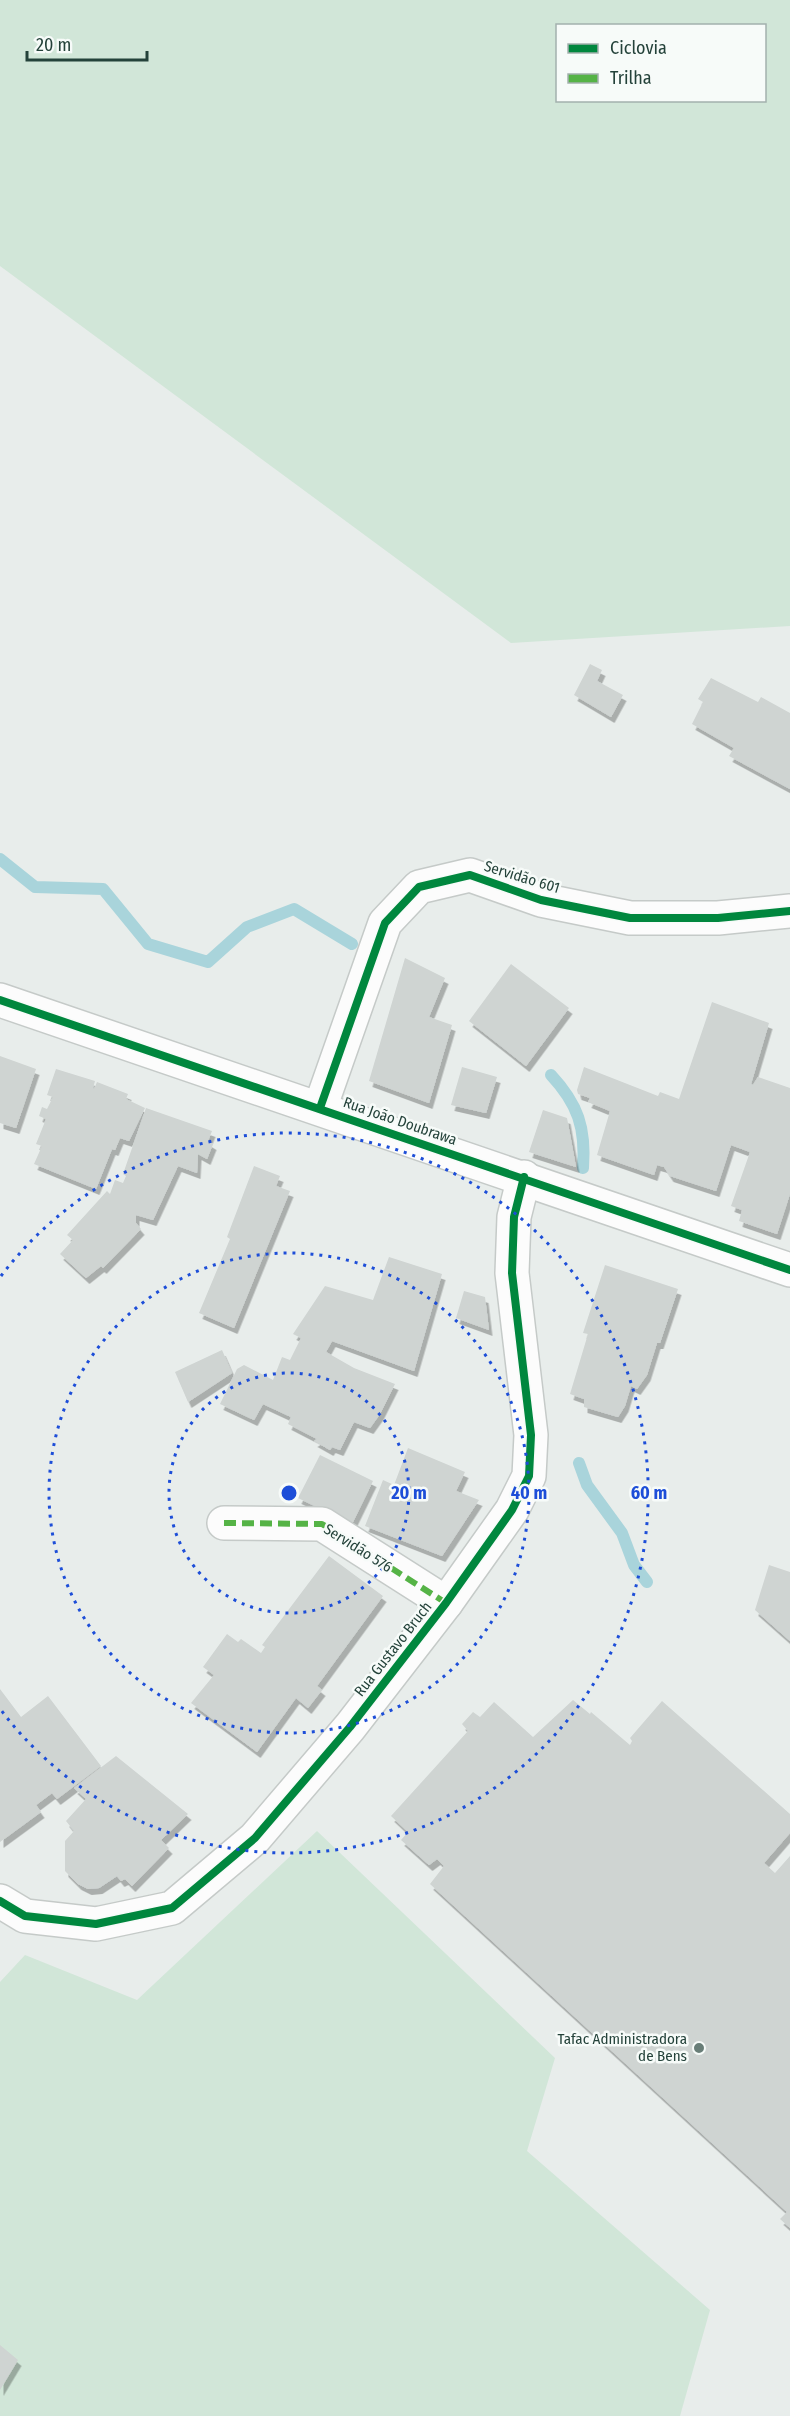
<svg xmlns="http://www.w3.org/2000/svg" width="790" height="2416" viewBox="0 0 790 2416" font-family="'Fira Sans Condensed',sans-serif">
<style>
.green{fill:#d1e6d8;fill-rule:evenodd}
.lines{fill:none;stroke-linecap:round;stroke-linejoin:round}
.stream{stroke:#a9d4db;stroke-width:12}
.building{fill:#cfd4d2;filter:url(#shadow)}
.minor-casing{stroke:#c5cac8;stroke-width:36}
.minor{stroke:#fcfcfc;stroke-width:33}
.quiet{stroke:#55b346;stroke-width:6;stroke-dasharray:12 6;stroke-linecap:butt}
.cycleway-casing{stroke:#f7fbf9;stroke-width:11}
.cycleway{stroke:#00873e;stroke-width:8}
.ring{fill:none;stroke:#1d4ed8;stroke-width:3;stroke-dasharray:3 6}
.poi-dot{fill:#697e78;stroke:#f7fbf9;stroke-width:2}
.labels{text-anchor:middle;stroke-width:5;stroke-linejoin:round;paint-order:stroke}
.street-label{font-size:15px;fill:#24423a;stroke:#f7fbf9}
.poi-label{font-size:15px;fill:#24423a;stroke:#f7fbf9;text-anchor:end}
.centre{fill:#1d4ed8;stroke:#f7fbf9;stroke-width:3}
.ring-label{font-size:18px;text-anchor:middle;font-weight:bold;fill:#1d4ed8;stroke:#f7fbf9;stroke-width:5;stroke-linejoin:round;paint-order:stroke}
</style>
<defs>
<filter id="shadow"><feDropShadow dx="3.5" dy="6" stdDeviation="0" flood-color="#0004"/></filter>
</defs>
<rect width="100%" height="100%" fill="#e8edeb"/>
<!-- green -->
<g class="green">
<path d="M0 0H790V626L511 643 0 266ZM558 26H764V100H558Z"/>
<polygon points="317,1831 555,2058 527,2151 710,2310 680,2416 0,2416 0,1982 25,1955 137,2000"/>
</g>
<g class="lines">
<!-- stream -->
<g class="stream">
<polyline points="0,859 35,887 103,889 148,944 208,962 247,927 294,909 352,944"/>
<path d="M551 1075C578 1104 586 1128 583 1168"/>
<polyline points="579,1463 587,1485 622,1533 634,1565 647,1582"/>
</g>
</g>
<!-- building -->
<g class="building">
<polygon points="590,664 602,670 597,681 623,695 611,717 574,695"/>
<polygon points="711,678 758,702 761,697 790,713 790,789 729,756 734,748 692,724 703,702 698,699"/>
<polygon points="405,958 445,978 429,1017 452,1025 429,1103 369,1081"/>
<polygon points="511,964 569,1008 526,1066 469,1021"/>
<polygon points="712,1002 769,1023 751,1084 753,1085 758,1077 790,1088 790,1194 777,1234 739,1221 742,1210 731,1206 750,1152 731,1145 716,1191 670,1176 664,1167 657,1165 654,1175 597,1155 610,1111 588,1102 590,1098 578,1094 577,1090 584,1067 658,1096 660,1092 679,1099"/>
<polygon points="0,1056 36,1069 16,1128 0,1123"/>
<polygon points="462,1067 497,1077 486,1113 451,1105"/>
<polygon points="56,1069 95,1081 93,1088 94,1089 97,1082 128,1094 126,1099 145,1108 129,1141 120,1138 115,1150 112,1149 96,1189 34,1164 42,1146 36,1144 46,1119 39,1116 42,1107 47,1109 53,1097 47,1095"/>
<polygon points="146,1108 212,1131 208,1141 213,1144 207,1159 198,1154 197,1173 178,1166 153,1220 136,1215 136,1223 141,1229 103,1268 101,1266 86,1278 60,1254 73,1240 67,1235 107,1191 110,1194 115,1180 123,1183 126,1176 123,1174"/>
<polygon points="543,1110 567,1118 576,1167 529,1152"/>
<polygon points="254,1166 280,1176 276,1186 290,1191 234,1328 199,1313 230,1239 227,1237"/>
<polygon points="389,1257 442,1274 414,1371 332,1341 326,1352 354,1368 395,1384 380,1414 370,1428 354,1422 340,1450 332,1447 330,1450 314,1441 317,1439 288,1424 291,1417 263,1404 254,1420 220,1404 237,1369 244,1365 273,1380 282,1357 290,1360 301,1338 293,1334 325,1286 373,1300"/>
<polygon points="605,1265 678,1289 660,1343 657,1343 647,1375 637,1389 631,1386 625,1406 618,1417 584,1407 584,1399 570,1394 588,1334 583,1333"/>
<polygon points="464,1291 485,1297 489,1330 456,1318"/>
<polygon points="222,1350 232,1373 188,1402 175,1372"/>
<polygon points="408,1448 465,1472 456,1491 479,1500 442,1556 365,1526 383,1480 394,1485"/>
<polygon points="320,1455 373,1481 352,1524 298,1498"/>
<polygon points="329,1556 383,1596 317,1686 322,1690 308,1708 296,1698 257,1752 191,1703 214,1675 203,1667 227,1634 238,1642 241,1639 261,1653 265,1647 262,1645"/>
<polygon points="769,1565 790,1572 790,1641 755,1610"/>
<polygon points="0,1689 21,1717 48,1696 101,1766 57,1799 52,1793 36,1805 41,1812 0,1842"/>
<polygon points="573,1700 590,1714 591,1712 630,1745 632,1741 630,1738 662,1701 790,1814 790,1833 764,1863 775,1873 790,1856 790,2228 780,2219 787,2212 430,1884 444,1866 437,1859 429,1865 401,1840 408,1832 391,1816 468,1731 462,1724 473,1712 480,1717 494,1702 533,1737"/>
<polygon points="116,1756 188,1814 161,1840 169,1848 132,1886 125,1879 121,1881 117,1876 99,1888 88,1889 78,1884 65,1871 65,1841 74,1831 66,1821 86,1799 74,1788"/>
<polygon points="0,2345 18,2360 0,2390"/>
</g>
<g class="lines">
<defs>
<g id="minor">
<polyline points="0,1000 790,1270"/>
<polyline points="320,1108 385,923 419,887 470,875 541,900 630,918 718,918 790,911"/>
<polyline points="224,1523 322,1524 446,1603"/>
<polyline points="0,1901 25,1916 96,1924 172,1908 255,1838 350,1727 446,1603 512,1510 529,1476 531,1435 512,1273 514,1217 524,1177"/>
</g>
</defs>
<!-- minor casing -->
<use href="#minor" class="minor-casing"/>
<!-- minor -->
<use href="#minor" class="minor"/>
<!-- quiet -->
<polyline class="quiet" points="224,1523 322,1524 446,1603"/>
<defs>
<g id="cycleway">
<polyline points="0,1000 790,1270"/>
<polyline points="320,1108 385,923 419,887 470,875 541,900 630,918 718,918 790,911"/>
<polyline points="0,1901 25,1916 96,1924 172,1908 255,1838 350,1727 446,1603 512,1510 529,1476 531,1435 512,1273 514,1217 524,1177"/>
</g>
</defs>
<!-- cycleway casing -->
<use href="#cycleway" class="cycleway-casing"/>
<!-- cycleway -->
<use href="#cycleway" class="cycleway"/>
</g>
<!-- distance rings -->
<g class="ring">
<circle cx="289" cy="1493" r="120"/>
<circle cx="289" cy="1493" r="240"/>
<path d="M1 1276A360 360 0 1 1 1 1710"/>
</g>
<!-- markers -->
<circle class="poi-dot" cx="699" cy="2048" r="6"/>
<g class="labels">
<!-- street labels -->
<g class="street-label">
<text transform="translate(522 877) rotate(17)" y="5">Servidão 601</text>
<text transform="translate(400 1121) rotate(19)" y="5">Rua João Doubrawa</text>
<text transform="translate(358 1548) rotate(32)" y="5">Servidão 576</text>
<text transform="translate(393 1649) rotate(-52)" y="5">Rua Gustavo Bruch</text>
</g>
<!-- poi labels -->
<g class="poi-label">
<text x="687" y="2044">Tafac Administradora<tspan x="687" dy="17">de Bens</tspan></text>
</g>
</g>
<circle cx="289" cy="1493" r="9" class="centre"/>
<g class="ring-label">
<text x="409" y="1499">20 m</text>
<text x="529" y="1499">40 m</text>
<text x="649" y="1499">60 m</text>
</g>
<!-- legend -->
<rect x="556" y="24" width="210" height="78" fill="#f7fbf9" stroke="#a3b1ad" stroke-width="1.5"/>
<rect x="568" y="44" width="30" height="9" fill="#00873e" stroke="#a3b1ad" stroke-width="1.5"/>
<text x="610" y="54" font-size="18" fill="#24423a">Ciclovia</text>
<rect x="568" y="74" width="30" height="9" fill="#55b346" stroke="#a3b1ad" stroke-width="1.5"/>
<text x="610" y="84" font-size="18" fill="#24423a">Trilha</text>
<!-- scale -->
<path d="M27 51v9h120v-9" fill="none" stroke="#24423a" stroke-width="3"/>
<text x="36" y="51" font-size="18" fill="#24423a" stroke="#f7fbf9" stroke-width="4.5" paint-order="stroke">20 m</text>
</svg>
